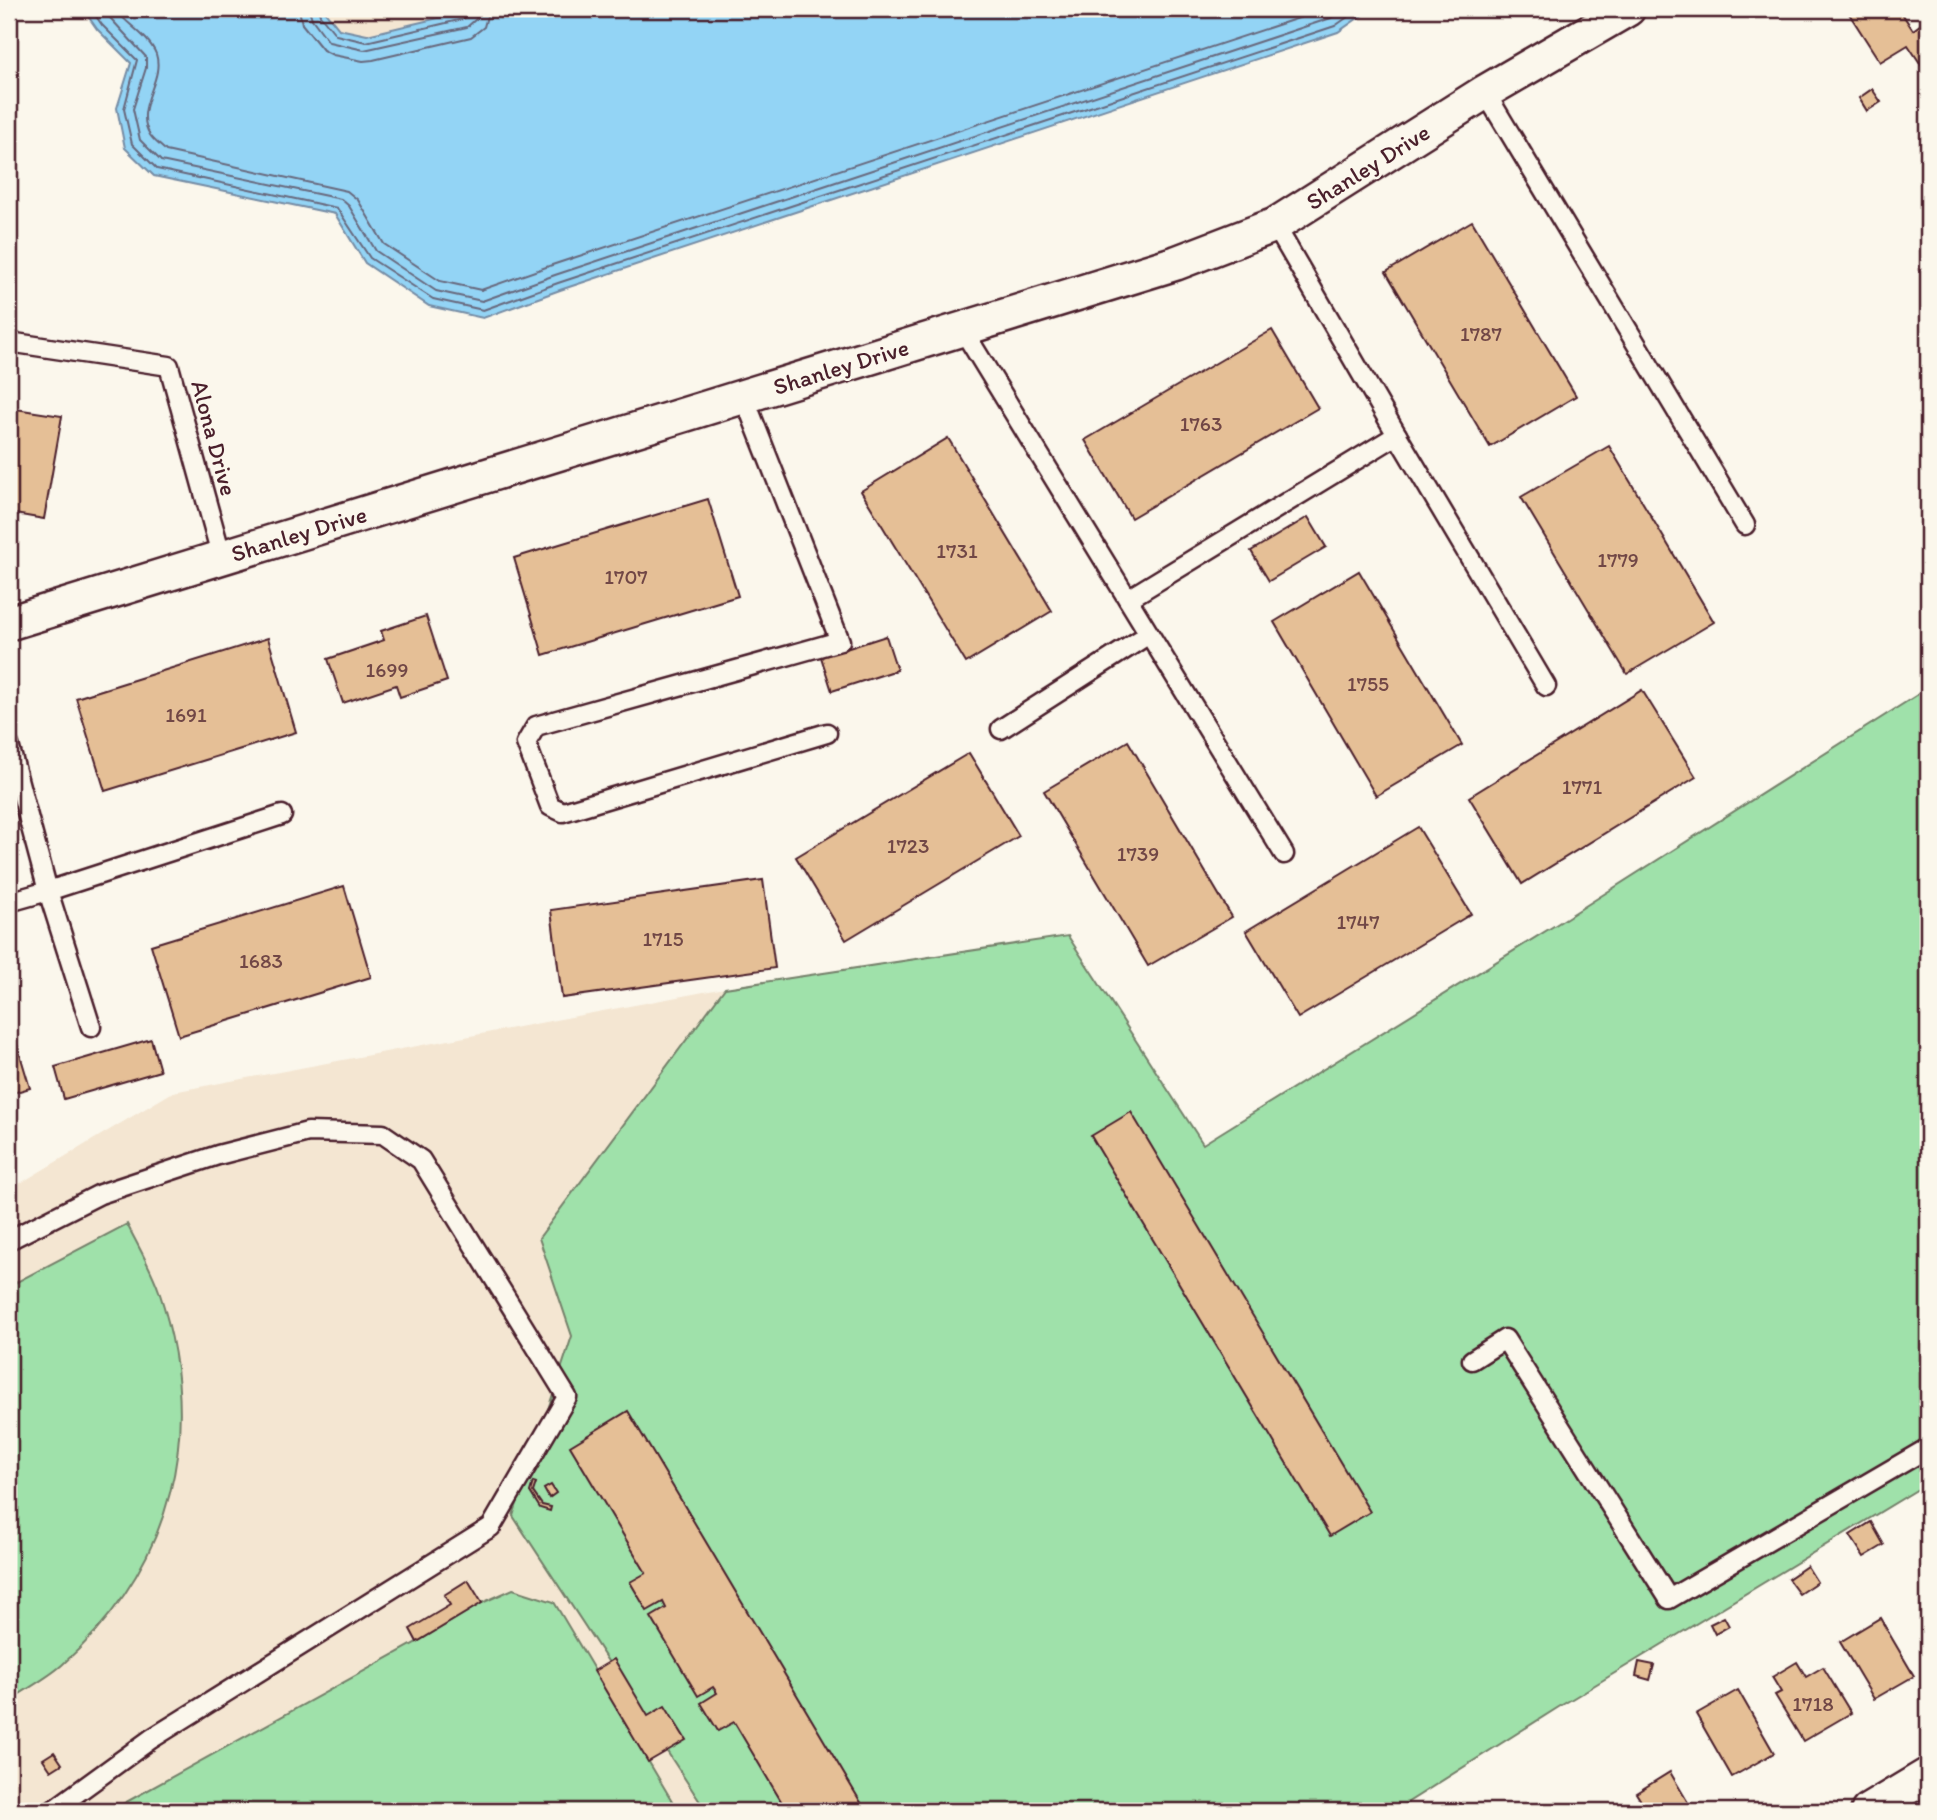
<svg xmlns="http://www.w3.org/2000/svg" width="1937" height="1820" viewBox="0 0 1937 1820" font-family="Itim,sans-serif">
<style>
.built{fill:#f4e6d2}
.green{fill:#9fe1aa;stroke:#74806a;stroke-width:2}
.water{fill:#93d4f5;stroke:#768ca4;stroke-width:2}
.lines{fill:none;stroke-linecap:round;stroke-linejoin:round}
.shore{stroke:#67677c;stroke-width:2}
.building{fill:#e5bf96;stroke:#4a1f2b;stroke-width:2}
.lane-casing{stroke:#4a1f2b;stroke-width:23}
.street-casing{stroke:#4a1f2b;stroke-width:38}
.lane{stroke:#fbf7ec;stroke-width:18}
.street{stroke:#fbf7ec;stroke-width:33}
.labels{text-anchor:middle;stroke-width:5;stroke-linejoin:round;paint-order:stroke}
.number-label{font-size:21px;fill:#714746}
.street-label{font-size:24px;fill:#4a1f2b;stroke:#fbf7ec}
</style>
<rect width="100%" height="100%" fill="#fbf7ec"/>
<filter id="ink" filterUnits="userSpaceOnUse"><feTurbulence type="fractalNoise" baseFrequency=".0143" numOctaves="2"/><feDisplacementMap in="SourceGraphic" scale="14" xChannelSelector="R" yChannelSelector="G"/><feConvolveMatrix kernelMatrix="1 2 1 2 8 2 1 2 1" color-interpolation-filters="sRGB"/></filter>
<g filter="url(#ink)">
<!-- built -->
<g class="built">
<polygon points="323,9 476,9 367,35 339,29"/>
<polygon points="1068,936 1432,1497 1394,1811 9,1811 9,1190 173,1092 725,988"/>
</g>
<!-- green -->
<g class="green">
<polygon points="1928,688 1928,1483 1562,1705 1394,1811 706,1811 513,1516 572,1336 539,1238 725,988 1068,936 1203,1144 1557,924"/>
<path d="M127 1224C138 1246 151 1268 159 1291 206 1432 173 1566 62 1665 46 1679 26 1689 9 1701V1286Z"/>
<polygon points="513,1589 554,1602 678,1811 110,1811 417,1642 482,1603"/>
</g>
<!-- water -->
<polygon class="water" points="83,9 323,9 339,29 367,35 476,9 1371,9 1338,32 560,290 483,318 429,306 365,263 335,214 154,176 125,148 117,108 131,63 97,29"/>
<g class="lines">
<!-- shore -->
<g class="shore">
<polyline points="91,9 102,25 137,60 124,109 132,144 157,169 337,208 370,258 433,299 483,310 558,283 1335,26 1359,9"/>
<polyline points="102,9 146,57 146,68 133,109 140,140 161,161 341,199 349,206 376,251 436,291 482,301 555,275 1331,18 1344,9"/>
<path d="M115 9C126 24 149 36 156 54 165 81 133 107 150 135 154 141 161 146 166 151L347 191 358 200 384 244 440 281 481 290 552 265 1326 9"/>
<polyline points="299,9 302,24 323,50 333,55 363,61 373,60 471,37 484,27 489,9"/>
<polyline points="309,9 312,19 329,42 364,50 467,27 476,19 478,9"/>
<polyline points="318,9 320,15 336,35 366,42 463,19 469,15 470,9"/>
</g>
</g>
<!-- building -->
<g class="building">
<polygon points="1846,9 1899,9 1913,30 1924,22 1928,29 1928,62 1922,66 1908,45 1880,62"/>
<polygon points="1872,89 1881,102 1867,111 1859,98"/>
<polygon points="1472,221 1576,396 1490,447 1386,272"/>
<polygon points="1272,330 1318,408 1131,518 1085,440"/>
<polygon points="9,408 62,416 44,519 9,513"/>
<polygon points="948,438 1052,611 966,663 861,491"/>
<polygon points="1609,446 1714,622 1627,674 1521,497"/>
<polygon points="708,499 738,596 543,655 514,558"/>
<polygon points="1308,517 1326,547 1269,581 1251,551"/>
<polygon points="1359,571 1462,745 1376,796 1274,622"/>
<polygon points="426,616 447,681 400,697 396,685 343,703 328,659 384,640 381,631"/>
<polygon points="886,636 897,670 832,691 821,657"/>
<polygon points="268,638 296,732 105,791 76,698"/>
<polygon points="1642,690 1696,777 1522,884 1469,797"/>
<polygon points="1128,741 1232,917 1148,966 1044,791"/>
<polygon points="969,753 1019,836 846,940 796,857"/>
<polygon points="1418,827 1471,914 1298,1018 1246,931"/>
<polygon points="763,880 775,968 562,998 551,910"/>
<polygon points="344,886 371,977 179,1036 151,945"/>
<polygon points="9,1018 30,1088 9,1094"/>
<polygon points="151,1039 160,1071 64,1099 55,1067"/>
<polygon points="1131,1112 1370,1512 1330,1536 1091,1136"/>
<polygon points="628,1411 866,1811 787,1811 734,1722 718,1731 701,1703 717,1693 713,1687 698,1696 651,1617 666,1608 663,1602 647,1611 630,1582 646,1573 570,1446"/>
<polygon points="533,1482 536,1483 533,1492 542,1505 551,1507 550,1511 540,1508 530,1492"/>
<polygon points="551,1485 556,1493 549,1498 544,1489"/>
<polygon points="1871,1522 1884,1545 1864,1557 1850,1535"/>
<polygon points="1807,1566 1817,1582 1799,1594 1788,1579"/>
<polygon points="468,1580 482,1603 417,1642 410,1629 450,1605 444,1595"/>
<polygon points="1724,1617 1729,1626 1715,1634 1710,1624"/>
<polygon points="1880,1618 1914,1676 1874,1699 1840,1642"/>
<polygon points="614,1659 648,1716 665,1706 686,1740 648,1762 594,1671"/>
<polygon points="1639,1662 1654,1665 1650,1680 1636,1676"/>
<polygon points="1797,1662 1806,1677 1823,1667 1851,1713 1803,1741 1775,1695 1781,1692 1772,1677"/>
<polygon points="1738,1690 1774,1753 1732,1777 1696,1714"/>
<polygon points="54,1752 62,1764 51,1771 43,1759"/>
<polygon points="1670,1772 1693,1811 1626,1811 1641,1801 1636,1793"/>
<polygon points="9,1789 22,1811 9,1811"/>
<polygon points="84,1801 91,1811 75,1811 73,1808"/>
</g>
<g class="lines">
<defs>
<g id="lane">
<polyline points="1485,92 1745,525"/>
<polyline points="963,330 1284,854"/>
<polyline points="9,342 169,366 222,558"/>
<polyline points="744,397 840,641 536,726 526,743 550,806 563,812 827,733"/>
<polyline points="1397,435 1546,686"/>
<polyline points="1128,599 1397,435 1275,225"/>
<polyline points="1001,729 1149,634"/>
<polyline points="9,745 48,891 282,815"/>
<polyline points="9,902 48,891 91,1027"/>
<polyline points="9,1240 100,1194 218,1155 308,1132 383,1134 421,1160 567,1397 491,1527 151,1739 52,1811"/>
<polyline points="1472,1360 1505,1339 1669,1599 1928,1448"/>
</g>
<g id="street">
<polyline points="9,623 1176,263 1275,225 1485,92 1628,9"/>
<polyline points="1868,1811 1928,1775"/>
</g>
</defs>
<!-- lane casing -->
<use href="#lane" class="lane-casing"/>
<!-- street casing -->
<use href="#street" class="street-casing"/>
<!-- lane -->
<use href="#lane" class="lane"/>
<!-- street -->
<use href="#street" class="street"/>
</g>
</g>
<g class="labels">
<!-- number labels -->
<g class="number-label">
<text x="1481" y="341">1787</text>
<text x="1201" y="431">1763</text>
<text x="957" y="558">1731</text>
<text x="1618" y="567">1779</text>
<text x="626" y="584">1707</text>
<text x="387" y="677">1699</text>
<text x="1368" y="691">1755</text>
<text x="186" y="722">1691</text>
<text x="1582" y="794">1771</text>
<text x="908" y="853">1723</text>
<text x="1138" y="861">1739</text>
<text x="1358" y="929">1747</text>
<text x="663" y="946">1715</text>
<text x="261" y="968">1683</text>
<text x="1813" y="1711">1718</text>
</g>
<!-- street labels -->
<g class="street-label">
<text transform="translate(1368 167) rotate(-32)" y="8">Shanley Drive</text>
<text transform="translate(841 367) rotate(-17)" y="8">Shanley Drive</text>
<text transform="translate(214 438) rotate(75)" y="8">Alona Drive</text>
<text transform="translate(299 534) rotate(-17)" y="8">Shanley Drive</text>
</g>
</g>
<!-- margin -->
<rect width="1937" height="1820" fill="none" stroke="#fbf7ec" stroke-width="35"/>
<rect x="18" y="18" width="1902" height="1785" fill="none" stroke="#4a1f2b" stroke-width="2.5" filter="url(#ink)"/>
</svg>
